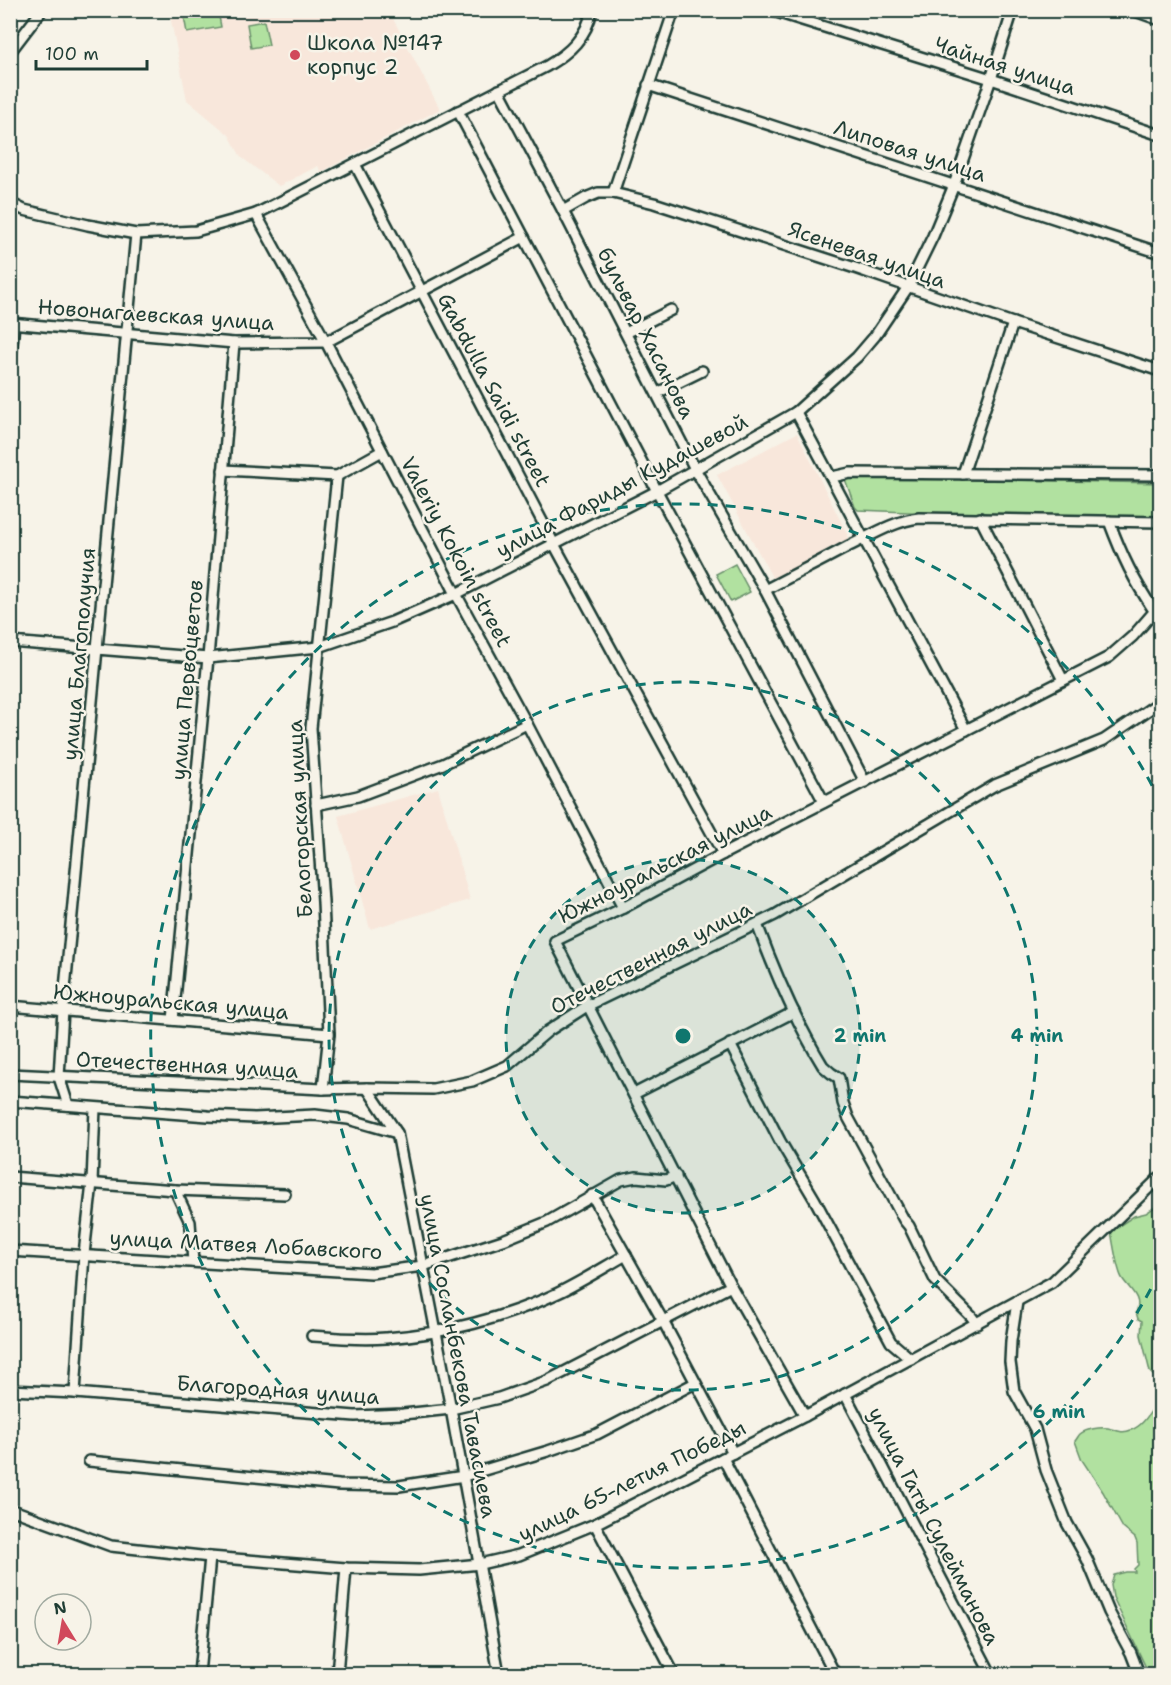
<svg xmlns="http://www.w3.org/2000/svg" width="1171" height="1685" viewBox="0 0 1171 1685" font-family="'Shantell Sans',sans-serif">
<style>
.built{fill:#f8e7db}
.green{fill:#b1e1a0;stroke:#688f6a;stroke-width:1.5}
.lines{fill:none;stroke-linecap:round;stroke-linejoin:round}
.minor-casing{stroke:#1f3d34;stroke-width:14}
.minor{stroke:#f7f3e8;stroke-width:9}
.ring{fill:none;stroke:#0f766e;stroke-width:3;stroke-dasharray:10 8}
.poi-dot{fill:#d1495b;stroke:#f7f3e8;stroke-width:2}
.labels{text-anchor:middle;stroke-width:5;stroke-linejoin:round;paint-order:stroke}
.poi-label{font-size:21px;fill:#1f3d34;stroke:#f7f3e8;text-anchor:start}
.street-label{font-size:21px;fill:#1f3d34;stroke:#f7f3e8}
.centre{fill:#0f766e;stroke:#f7f3e8;stroke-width:3}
.ring-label{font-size:18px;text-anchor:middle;font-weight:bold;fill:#0f766e;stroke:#f7f3e8;stroke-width:5;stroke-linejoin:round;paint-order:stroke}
</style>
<rect width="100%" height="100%" fill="#f7f3e8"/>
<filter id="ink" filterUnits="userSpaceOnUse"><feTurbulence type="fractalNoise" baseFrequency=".0167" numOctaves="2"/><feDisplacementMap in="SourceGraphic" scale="12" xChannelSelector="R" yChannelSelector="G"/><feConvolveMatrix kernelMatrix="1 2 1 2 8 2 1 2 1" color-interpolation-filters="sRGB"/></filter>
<g filter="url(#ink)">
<!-- built -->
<g class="built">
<polygon points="169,11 389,11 440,109 321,172 318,166 279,186 241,157 229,135 187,100"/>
<polygon points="797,433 851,542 773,579 717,475"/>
<polygon points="438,788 470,900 370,929 338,816"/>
</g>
<!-- green -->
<g class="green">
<polygon points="183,11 218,11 221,27 187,33"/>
<polygon points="264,21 269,45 251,48 247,24"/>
<polygon points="850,477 1160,483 1160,522 858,510 855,507 845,479"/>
<polygon points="735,564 750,592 731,602 716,574"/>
<path d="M1160 1200V1674H1149L1113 1597 1111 1585 1114 1575 1126 1572H1135L1134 1569 1138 1565 1137 1543 1135 1538 1123 1528 1103 1492 1082 1460 1075 1441C1077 1439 1078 1436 1080 1434 1086 1429 1100 1427 1108 1428 1116 1430 1122 1434 1131 1430 1145 1425 1150 1411 1159 1400L1157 1379 1150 1372 1141 1335 1142 1321 1138 1319 1136 1312C1143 1298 1129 1289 1122 1278 1117 1270 1113 1242 1111 1231L1134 1216 1146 1213 1154 1208Z"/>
</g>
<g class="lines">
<defs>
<g id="minor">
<polyline points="770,10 991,79 1160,135"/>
<polyline points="1132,10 1160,20"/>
<polyline points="10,52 42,10"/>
<polyline points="648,85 1160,253"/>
<polyline points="499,90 563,211 695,469 765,590 865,782"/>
<polyline points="458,111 657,491 824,802"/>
<polyline points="355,164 554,544 723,854"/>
<polyline points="613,193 674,10"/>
<path d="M10 203 24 210 88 225 136 234 196 231 256 214 547 66C569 53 587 37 592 10"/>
<polyline points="563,211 586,198 598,193 613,193 654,203 855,268 1013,323 1160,371"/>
<polyline points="256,214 326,342 456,594 527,724 623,908"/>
<polyline points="10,323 234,343 326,342 524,237"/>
<polyline points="626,333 671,310"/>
<polyline points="10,365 14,324"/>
<polyline points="657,393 702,371"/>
<polyline points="796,412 966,730"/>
<polyline points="223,470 337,476 382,451"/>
<polyline points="963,474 1013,323"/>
<polyline points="832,477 850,473 1160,475"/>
<polyline points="980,518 1063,680"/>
<path d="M1109 521C1122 556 1134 581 1155 612"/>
<path d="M765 590C793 575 821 561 849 546 872 535 894 521 919 518L1160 522"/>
<polyline points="10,642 208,658 319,647 392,622 456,594 657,491 796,412 857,357 875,336 908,287 933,236 954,185 991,79 1013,10"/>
<polyline points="316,805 358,796 443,764 527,724"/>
<path d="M757 924C775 973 796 1022 823 1066L831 1073 839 1078 843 1103 848 1117 904 1220 909 1226 935 1280 971 1316 977 1324"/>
<polyline points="10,1006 329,1034"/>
<polyline points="173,1020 208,658 234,343"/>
<polyline points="730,1044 780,1141 815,1200 891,1342 911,1359"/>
<polyline points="10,1074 323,1089 367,1088 433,1089 472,1081 507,1066 548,1031 587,1006 775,915 995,785 1104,740 1160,702"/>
<polyline points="367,1088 397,1133 451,1409 499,1674"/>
<polyline points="323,1089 329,1034 323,902 311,728 337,476"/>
<polyline points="634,1094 794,1012"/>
<polyline points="10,1101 208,1116 255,1118 315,1115 348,1119 397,1133"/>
<polyline points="68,1105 59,1077 63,1010 136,234"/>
<polyline points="10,1177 175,1190 190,1222 193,1262"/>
<polyline points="175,1190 285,1194"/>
<polyline points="592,1195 663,1321 733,1453"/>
<polyline points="10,1251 371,1273 423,1266 503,1240 547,1222 621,1180 636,1177 666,1180 676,1176"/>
<polyline points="1017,1302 1011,1341 1010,1362 1014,1391 1035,1429 1046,1470 1067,1523 1087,1559 1109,1612 1131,1653 1139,1674"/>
<path d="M312 1336C337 1338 361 1340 386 1338 444 1334 505 1318 558 1293 581 1282 603 1268 626 1255"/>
<polyline points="10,1390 75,1393 355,1416 403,1414 451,1409 499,1398 547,1381 731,1286"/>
<polyline points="75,1393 84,1254 92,1183 95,1108"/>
<polyline points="845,1394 991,1674"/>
<polyline points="805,1416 731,1286 555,941 623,908 723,854 1109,657 1133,636 1160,605"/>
<polyline points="723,1458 835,1674"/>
<polyline points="89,1461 339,1485 399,1486 464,1476 548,1451 597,1434 695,1383"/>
<polyline points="10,1509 111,1546 210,1557 346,1568 419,1570 480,1564 519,1555 595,1524 723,1458 805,1416 1052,1282 1160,1177"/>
<polyline points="595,1524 674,1674"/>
<polyline points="199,1674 210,1557"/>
<polyline points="337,1674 346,1568"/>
</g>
</defs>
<!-- minor casing -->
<use href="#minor" class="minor-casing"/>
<!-- minor -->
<use href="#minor" class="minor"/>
</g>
</g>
<!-- distance rings -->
<circle cx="683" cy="1036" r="177" fill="#0f766e" fill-opacity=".12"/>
<g class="ring">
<circle cx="683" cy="1036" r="177"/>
<circle cx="683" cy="1036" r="354"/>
<path d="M1159 1273A532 532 0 1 1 1159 799"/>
</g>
<!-- markers -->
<circle class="poi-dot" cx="295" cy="55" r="6"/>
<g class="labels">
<!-- poi labels -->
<g class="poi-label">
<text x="307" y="50">Школа №147<tspan x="307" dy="24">корпус 2</tspan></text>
</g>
<!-- street labels -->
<g class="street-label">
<text transform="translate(1005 66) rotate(18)" y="7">Чайная улица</text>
<text transform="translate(910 151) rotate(18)" y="7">Липовая улица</text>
<text transform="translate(867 255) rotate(19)" y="7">Ясеневая улица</text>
<text transform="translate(156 315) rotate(4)" y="7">Новонагаевская улица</text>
<text transform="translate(646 333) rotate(63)" y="7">бульвар Хасанова</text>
<text transform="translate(494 390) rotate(62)" y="7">Gabdulla Saidi street</text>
<text transform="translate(622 486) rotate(-28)" y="7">улица Фариды Кудашевой</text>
<text transform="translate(456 552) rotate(62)" y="7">Valeriy Kokoin street</text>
<text transform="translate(79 654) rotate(-85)" y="7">улица Благополучия</text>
<text transform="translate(187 680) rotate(-85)" y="7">улица Первоцветов</text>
<text transform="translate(300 819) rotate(-93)" y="7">Белогорская улица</text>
<text transform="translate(665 864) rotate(-27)" y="7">Южноуральская улица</text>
<text transform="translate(651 958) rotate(-27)" y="7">Отечественная улица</text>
<text transform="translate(171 1002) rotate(5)" y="7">Южноуральская улица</text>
<text transform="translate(187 1065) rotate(3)" y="7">Отечественная улица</text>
<text transform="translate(246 1245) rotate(3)" y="7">улица Матвея Лобавского</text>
<text transform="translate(458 1356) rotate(79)" y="7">улица Сосланбекова Тавасиева</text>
<text transform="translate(278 1390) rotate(4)" y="7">Благородная улица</text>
<text transform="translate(632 1481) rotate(-26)" y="7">улица 65-летия Победы</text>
<text transform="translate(934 1526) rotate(63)" y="7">улица Гаты Сулейманова</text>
</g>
</g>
<circle cx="683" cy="1036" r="9" class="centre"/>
<g class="ring-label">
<text x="860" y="1042">2 min</text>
<text x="1037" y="1042">4 min</text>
<text x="1059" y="1418">6 min</text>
</g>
<!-- margin -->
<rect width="1171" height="1685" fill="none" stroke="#f7f3e8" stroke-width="36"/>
<rect x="18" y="18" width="1135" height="1649" fill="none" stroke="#1f3d34" stroke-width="2" filter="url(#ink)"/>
<!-- north arrow -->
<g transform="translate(63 1622) rotate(349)"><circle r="28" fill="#f7f3e8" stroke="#a1aaa0" stroke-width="1.5"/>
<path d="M0-4.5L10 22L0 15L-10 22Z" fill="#d1495b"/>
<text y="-9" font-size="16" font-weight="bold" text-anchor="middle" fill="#1f3d34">N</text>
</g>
<!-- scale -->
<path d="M36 60v9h111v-9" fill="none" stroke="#1f3d34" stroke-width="3"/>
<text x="45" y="60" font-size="18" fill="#1f3d34" stroke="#f7f3e8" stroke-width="4.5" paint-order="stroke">100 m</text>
</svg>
